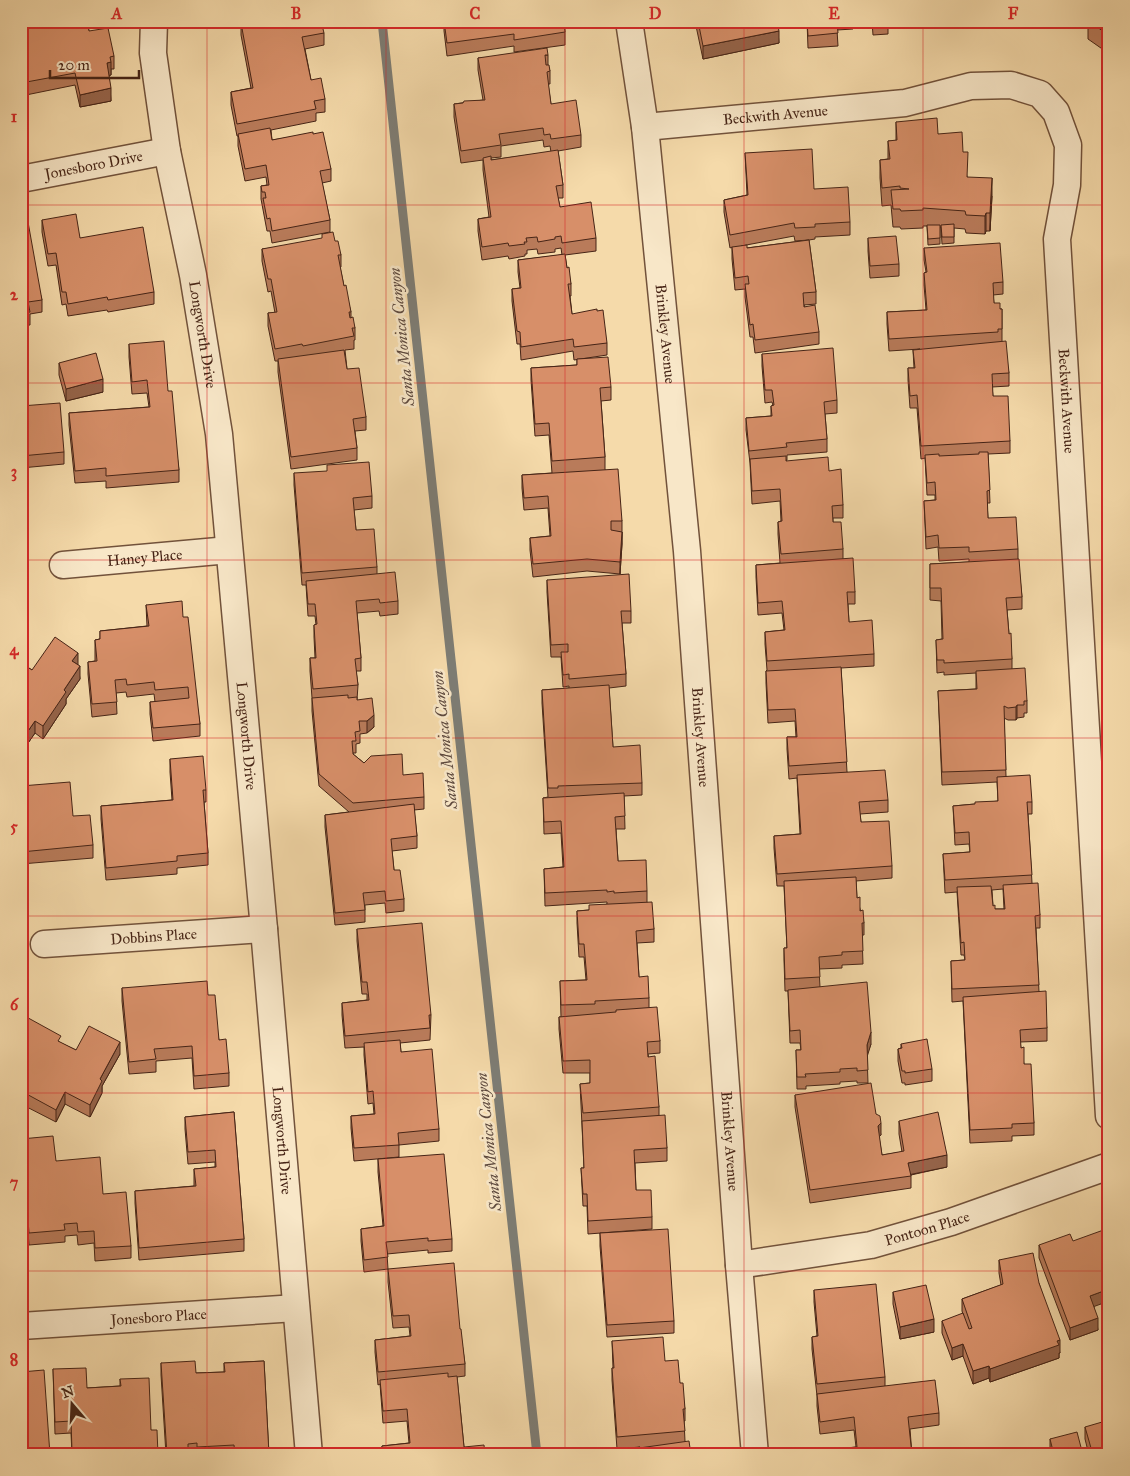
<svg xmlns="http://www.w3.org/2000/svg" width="1130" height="1476" viewBox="0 0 1130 1476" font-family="'IM FELL Great Primer',serif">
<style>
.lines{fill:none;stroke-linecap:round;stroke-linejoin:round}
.stream{stroke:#7d7d75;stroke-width:9}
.minor-casing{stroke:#72523b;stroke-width:29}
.minor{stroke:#f8e7c8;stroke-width:26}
.wall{fill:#b97b5a;stroke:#462416;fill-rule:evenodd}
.shaded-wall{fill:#96644a;stroke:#462416}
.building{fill:#d78f69;stroke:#462416}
.grid{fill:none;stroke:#d62828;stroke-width:1;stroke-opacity:0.55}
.labels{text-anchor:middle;stroke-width:5;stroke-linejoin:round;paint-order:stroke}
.street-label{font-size:15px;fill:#462416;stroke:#f8e7c8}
.water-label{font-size:16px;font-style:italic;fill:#5d493e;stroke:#f8e7c8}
.neatline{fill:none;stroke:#d62828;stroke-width:2}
.grid-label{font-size:16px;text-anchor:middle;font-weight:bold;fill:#d62828}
</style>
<rect width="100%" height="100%" fill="#f5daaa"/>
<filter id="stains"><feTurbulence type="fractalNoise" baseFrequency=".004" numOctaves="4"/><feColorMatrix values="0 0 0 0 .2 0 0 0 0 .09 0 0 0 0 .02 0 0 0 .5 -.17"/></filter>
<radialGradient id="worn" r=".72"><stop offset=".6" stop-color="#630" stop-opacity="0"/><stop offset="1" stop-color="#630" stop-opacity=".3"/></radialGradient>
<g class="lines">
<!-- stream -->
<polyline class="stream" points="382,21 537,1455"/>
<defs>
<g id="minor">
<path id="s1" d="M154 21 153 53 167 151 193 275 219 434 264 929 309 1455"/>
<path id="s2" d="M629 21 645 127 687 551 739 1265 755 1455"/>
<path id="s3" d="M645 127 905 103 971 86 1011 85 1040 94 1056 112 1068 145 1067 185 1057 239 1109 1116"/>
<path id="s4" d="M21 179 167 151"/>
<path id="s5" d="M63 565 229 550"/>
<path id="s6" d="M44 944 264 929"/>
<path id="s7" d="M739 1265 871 1245 951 1222 1109 1166"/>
<path id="s8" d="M21 1326 296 1308"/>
</g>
</defs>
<!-- minor casing -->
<use href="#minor" class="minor-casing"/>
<!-- minor -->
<use href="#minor" class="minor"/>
</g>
<!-- wall -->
<g class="wall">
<polygon points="24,21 87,21 89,31 114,56 114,69 111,69 111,75 109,75 111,101 80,107 75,85 21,96 21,22"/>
<polygon points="444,21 564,21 565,32 565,45 514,52 514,46 447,56 444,31"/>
<polygon points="696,21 777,21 779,43 703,59 696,26"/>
<polygon points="807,21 905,21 905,22 888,24 888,34 873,35 872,22 853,23 853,29 837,30 838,46 808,48"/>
<polygon points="1069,21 1085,21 1083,26"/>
<polygon points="1088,21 1109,21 1109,56 1108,53 1088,39"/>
<polygon points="241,23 324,33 324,45 305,49 311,80 325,99 325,112 316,113 316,121 271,130 272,140 313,134 331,169 331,181 322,183 330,220 330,232 272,243 270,231 267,231 261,199 261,186 267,185 266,177 245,181 238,146 238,136 237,136 231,105 231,92 251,88 241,35"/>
<path d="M548 55V65L550 71V84H548L551 104 581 135V147L558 151 563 185V198H558L560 207 596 238V251L565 255 567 268 571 284V296H570L572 314 607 343V355L574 360 573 351 521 360 520 344H517L512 301V289L520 288 518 272V260L562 255 561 248 555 249V252L538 254 537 249 527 250V254H525V256L509 259 508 256 482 260 478 231V219L489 217 483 170V160L461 163 454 117V104L483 100 478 70V58ZM543 140 544 147 550 146 551 152 491 160V158L501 157V146Z"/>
<polygon points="896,122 938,134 963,152 967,177 992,196 990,231 986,231 985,234 966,233 965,229 954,228 954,243 942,244 941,227 940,227 940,244 928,245 927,226 923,226 923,228 901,229 900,227 893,227 891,205 882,206 880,178 880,160 888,159 888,141 896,141"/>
<path d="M745 153 814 189 850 222V235L815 237V239L809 240 816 292V304L804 305 819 332V344L755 353 753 337H750L745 297V289L735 290 732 259V247L730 248 724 212V200L747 195ZM794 236 795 241 809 240 747 248 741 246Z"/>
<polygon points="42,220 80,238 154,292 154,304 108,312 107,310 68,316 66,304 62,305 56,265 48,266 42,232"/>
<polygon points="21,223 42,300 42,312 30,314 30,325 21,326"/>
<polygon points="868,238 899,264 899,276 870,278 868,251"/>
<polygon points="335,241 341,255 341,267 340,267 344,286 351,312 351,318 355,328 355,340 354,340 354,349 345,350 347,369 366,417 366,430 355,431 357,448 357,460 291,469 278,372 278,361 275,361 268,326 268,313 275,313 271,291 268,292 262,261 262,249"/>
<path d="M924 248 1003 282V294L993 295 994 303 1000 309H1002V341L1009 373V386L992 387 993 396 1010 441V453L988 454 990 503H987L988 518 1018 549V559L1022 597V609L1007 610 1009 634 1012 659V669L1027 701V713H1024V717L1017 718 1016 720H1008L1004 718 1006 776 1032 802V814H1028L1032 883 1040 915V928H1036L1039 992 1047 1028V1041L1020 1042 1021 1048 1024 1064 1034 1123V1135L1012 1136V1141L970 1143 963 1001 952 1002 951 961 965 960 964 955H961L957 892 945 893 943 854 970 852 969 844 955 845 953 806 975 804 998 801 997 782 942 785 938 691 976 689V673L944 675V672L937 673 936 640 942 639 941 601 930 600V564L969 562V559L939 561 938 547 926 549 924 501 935 500V495H927L925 458 921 459 917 408H910L908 380V368H914L913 350 920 349 889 351 887 324V312L926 310 924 285V273L926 272 924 260ZM1003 889 1004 909H995L993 906 992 890Z"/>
<polygon points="129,344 168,391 179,470 179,482 106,488 106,481 75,483 69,425 69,413 149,407 147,393 132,394 129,357"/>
<polygon points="762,354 837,400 837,413 825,414 827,439 827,452 787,455 787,460 786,460 786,461 829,471 843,505 843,518 833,518 833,522 843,549 843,559 855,592 855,604 848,604 849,622 874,654 874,666 841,668 847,772 888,800 888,812 860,814 861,822 892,866 892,878 856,881 857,898 864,923 864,935 862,935 863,964 842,965 842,968 819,969 820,987 871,1044 867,1055 868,1083 857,1083 857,1081 840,1082 840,1084 806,1086 806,1089 797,1089 796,1050 801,1050 800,1043 790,1043 788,991 785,991 784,960 784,948 787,948 784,886 777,886 774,848 774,836 800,834 797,778 789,779 787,749 787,737 796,737 795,721 768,723 766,683 766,671 767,670 765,644 765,632 784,630 782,613 758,615 756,577 756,565 780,563 778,534 778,522 781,521 780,501 752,504 750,463 746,430 746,418 771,416 771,406 773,406 772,402 765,403 762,366"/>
<polygon points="577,359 611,387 611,400 601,401 605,457 605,469 622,521 622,544 620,574 587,571 533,577 530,550 530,538 550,536 548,508 524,510 522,488 522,475 552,473 549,435 535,436 531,380 531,368 577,365"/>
<polygon points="59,363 103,392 66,401 59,375"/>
<polygon points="21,406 64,452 64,464 21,468"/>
<polygon points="294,473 372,496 372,508 354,510 356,530 377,567 377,574 398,601 398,614 380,616 379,611 357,613 361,658 361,671 356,671 358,685 357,700 374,727 367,733 360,734 360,743 356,744 356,753 353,753 353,754 364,763 403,775 424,797 424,809 414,810 417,836 417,848 392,851 394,870 404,899 404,911 386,913 385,903 365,905 365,922 335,925 325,827 325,815 349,812 319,786 312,711 312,698 310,671 310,658 315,658 314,637 314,625 316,625 315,616 308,616 306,585 302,585 294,485"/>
<polygon points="547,580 631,611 631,623 622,623 626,674 626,686 609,688 613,747 642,783 642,795 624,796 625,829 616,829 618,861 647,891 647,902 654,929 654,942 637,943 639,977 649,998 649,1007 660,1041 660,1053 648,1054 659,1107 659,1116 667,1148 667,1161 635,1163 636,1190 652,1217 652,1229 588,1234 587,1206 583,1206 581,1168 584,1168 580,1084 590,1083 590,1073 563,1073 559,1029 559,1017 561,1017 560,981 586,980 584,957 579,957 577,923 577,911 589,910 607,904 607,902 545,906 544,869 563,867 561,833 544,834 543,798 548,797 542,703 542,690 569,688 569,686 563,687 561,657 551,657 547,592"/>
<polygon points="146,605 183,617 200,724 200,736 153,741 150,714 150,702 155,702 154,694 127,697 126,692 116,693 117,714 92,717 88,674 88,662 95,661 95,640 100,639 100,631 147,626"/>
<polygon points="21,663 32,670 78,665 80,679 66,699 66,704 43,739 35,733 26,746 21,743"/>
<polygon points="170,759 206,790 206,802 204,802 208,853 208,865 177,868 177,874 106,880 101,819 101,806 172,800 170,772"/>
<polygon points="21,786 73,816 93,845 93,858 21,864"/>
<polygon points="357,929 431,1015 430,1040 400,1043 401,1052 439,1129 439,1141 399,1145 399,1157 354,1161 351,1128 351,1116 374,1114 373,1103 368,1104 364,1055 364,1047 345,1048 342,1015 342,1003 367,1000 367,994 362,994 357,941"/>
<polygon points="122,988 208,995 219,1040 229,1073 229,1086 194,1089 192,1058 156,1061 156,1072 129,1074 122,1001"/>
<polygon points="21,1014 61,1043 76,1050 120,1054 102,1086 102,1093 90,1117 65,1104 56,1122 21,1104"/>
<polygon points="901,1044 932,1069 932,1081 905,1085 905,1083 902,1083 898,1061 898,1049 901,1048"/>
<polygon points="795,1095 876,1114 881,1135 879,1137 882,1155 902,1152 899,1134 899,1121 947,1167 911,1175 911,1188 810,1203 795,1107"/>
<polygon points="234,1112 244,1239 244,1251 139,1260 135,1203 135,1191 194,1186 194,1169 215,1167 215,1162 188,1164 185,1129 185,1117"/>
<polygon points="21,1139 56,1161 103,1194 131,1246 131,1258 95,1261 94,1243 78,1245 77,1235 65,1236 65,1242 29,1245 25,1195 21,1195"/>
<polygon points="378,1159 452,1239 452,1251 428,1253 428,1250 387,1254 388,1269 364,1272 361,1241 361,1229 383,1226 378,1172"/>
<polygon points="600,1233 674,1321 674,1333 607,1337 600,1246"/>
<polygon points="1039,1245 1094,1307 1098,1330 1070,1340 1039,1258"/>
<polygon points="999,1260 1039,1283 1060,1353 1059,1353 1059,1358 990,1382 989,1378 973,1384 963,1356 952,1360 942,1333 942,1321 964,1318 962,1311 962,1299 1001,1285 999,1273"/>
<polygon points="388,1269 460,1329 465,1364 465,1376 457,1377 464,1447 485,1455 382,1455 382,1446 409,1443 407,1421 383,1423 380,1384 378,1385 375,1352 375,1340 410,1336 409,1327 393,1328 388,1282"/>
<polygon points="814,1290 885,1377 885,1386 939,1413 939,1425 910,1429 912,1455 826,1455 826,1450 856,1447 854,1430 820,1434 817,1406 817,1396 812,1349 812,1337 817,1336 814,1302"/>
<polygon points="893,1292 934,1332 900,1339 893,1304"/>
<polygon points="612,1341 665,1361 680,1383 685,1409 685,1421 684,1421 685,1441 691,1455 618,1455 618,1451 640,1447 617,1449 612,1380 612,1368 613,1368"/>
<polygon points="264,1361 269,1455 166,1455 161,1375 161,1363 196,1373 224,1372 224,1363"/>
<polygon points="53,1369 87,1388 120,1386 120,1379 151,1430 158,1455 72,1455 71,1433 55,1434"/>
<polygon points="1085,1427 1109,1455 1089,1455 1085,1439"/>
<polygon points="1050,1439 1083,1455 1051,1455 1050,1451"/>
</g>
<!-- shaded-wall -->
<g class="shaded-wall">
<polygon points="779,31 779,43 703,59 703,46"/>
<polygon points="111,62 111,75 107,76 107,63"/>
<polygon points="111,88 111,101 80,107 80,95"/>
<polygon points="992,178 992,196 990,231 990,213"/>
<polygon points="986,213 986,231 985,234 985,216"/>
<polygon points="103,379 103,392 66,401 66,389"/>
<polygon points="622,532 622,544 620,574 620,562"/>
<polygon points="78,653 78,665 72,661"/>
<polygon points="80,666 80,679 66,699 66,704 43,739 43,726 64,690"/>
<polygon points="1017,705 1017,718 1016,720 1016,707"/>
<polygon points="374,715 374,727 367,733 367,721"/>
<polygon points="35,721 35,733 26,746 26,734"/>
<polygon points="871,1032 871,1044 867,1057 867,1045"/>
<polygon points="120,1042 120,1054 102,1086 102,1093 90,1117 90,1105 100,1079"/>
<polygon points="65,1092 65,1104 56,1122 56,1110"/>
<polygon points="881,1123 881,1135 878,1138 878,1126"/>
<polygon points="947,1155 947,1167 908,1175 908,1163"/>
<polygon points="1109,1289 1109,1301 1090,1308 1090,1296"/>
<polygon points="1098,1318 1098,1330 1070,1340 1070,1328"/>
<polygon points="934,1319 934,1332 900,1339 900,1327"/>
<polygon points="1060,1340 1060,1353 1059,1353 1059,1358 990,1382 990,1369"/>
<polygon points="963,1344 963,1356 952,1360 952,1348"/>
<polygon points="989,1366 989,1378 973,1384 973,1371"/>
</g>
<!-- building -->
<g class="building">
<polygon points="24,21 87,21 89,31 108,28 114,56 110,57 111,62 107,63 111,88 80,95 75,73 21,83 21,22"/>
<polygon points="250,21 321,21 324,33 302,37 311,80 321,78 325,99 314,101 316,109 237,124 231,92 253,88 241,23"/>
<polygon points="444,21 564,21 565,32 514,40 514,34 447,43"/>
<polygon points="698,21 777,21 779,31 703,46"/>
<polygon points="807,21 837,21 838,33 808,36"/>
<polygon points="873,21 888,21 873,22"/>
<polygon points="1089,21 1109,21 1109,38 1108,35"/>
<polygon points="547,48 548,55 545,55 546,65 549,65 550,71 547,72 551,104 576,100 581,135 551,139 550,134 544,135 543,128 499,134 501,145 461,151 454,104 463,103 464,101 485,100 478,58"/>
<polygon points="937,118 938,134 962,132 963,152 968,152 967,177 992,178 990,213 986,213 985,216 966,215 965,211 923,208 923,210 901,211 900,209 893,209 891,190 909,189 900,188 900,186 882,188 880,160 890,159 888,141 897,140 896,122"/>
<polygon points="270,128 272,140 313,132 313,134 323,132 331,169 320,171 330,220 272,231 270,218 267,219 263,198 266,198 265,192 262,192 261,186 269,185 266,165 245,169 238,134"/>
<polygon points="812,149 814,189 848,187 850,222 815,224 815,227 795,228 794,223 730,235 724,200 748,195 745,153"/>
<polygon points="558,150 563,185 556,186 560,207 591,202 596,238 562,243 561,236 555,237 555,239 538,242 537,237 526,238 527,242 524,242 525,244 509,246 508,243 482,247 478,219 491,217 483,158 491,156 491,160"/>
<polygon points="76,214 80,238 143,227 154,292 108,300 107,297 68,304 66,292 62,292 56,253 48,254 42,220"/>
<polygon points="28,222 42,300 28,302 30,312 21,314 21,223"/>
<polygon points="954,224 954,237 942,237 941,225"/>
<polygon points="927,225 940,225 940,238 928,239"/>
<polygon points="333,232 335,241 338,241 341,255 338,255 344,286 346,285 351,312 349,312 350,318 353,317 355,328 352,328 354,336 303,346 302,344 275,349 268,313 277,312 271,279 268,279 262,249 322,238 322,234"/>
<polygon points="896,236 899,264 870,266 868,238"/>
<polygon points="809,240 816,292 803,293 804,307 815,305 819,332 755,340 753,324 750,325 745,284 749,284 748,276 735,278 732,247 747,245 747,248"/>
<polygon points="1000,243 1003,282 993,283 994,303 1000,303 1000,309 1002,309 1002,329 998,329 998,332 889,339 887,312 927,310 924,273 927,272 924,248"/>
<polygon points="565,254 567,268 569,267 571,284 568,284 572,314 597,309 597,311 603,310 607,343 574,347 573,339 521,347 520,332 517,331 512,289 521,288 518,260"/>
<polygon points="164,341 168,391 172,391 179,470 106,476 106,468 75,471 69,413 150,407 147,380 132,382 129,344"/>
<polygon points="1006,341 1009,373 992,374 993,396 1008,396 1010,441 921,446 917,395 910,396 908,368 915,368 913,350"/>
<polygon points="833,348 837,400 824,402 827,439 786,443 787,447 749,451 746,418 772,416 771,406 774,405 772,390 765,390 762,354"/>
<polygon points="344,350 347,369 359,368 366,417 353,419 357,448 291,457 278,359"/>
<polygon points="96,353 103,379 66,389 59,363"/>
<polygon points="608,357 611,387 600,388 605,457 552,461 549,423 535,424 531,368 577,365 577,359"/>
<polygon points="60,403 64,452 21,456 21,406"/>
<polygon points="979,452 988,452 990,490 987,491 988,518 1016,517 1018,549 969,552 969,547 939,548 938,535 926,537 924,501 936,500 935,482 927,483 925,455 939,454 939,456 979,454"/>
<polygon points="786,456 786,461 828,457 829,471 841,469 843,505 832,506 833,522 841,522 843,549 781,554 778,522 782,521 780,489 752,491 750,459"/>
<polygon points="369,462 372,496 353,498 356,530 374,529 377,567 302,573 294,473 327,471 327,465"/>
<polygon points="618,469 622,521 611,521 611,530 622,532 620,562 587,559 533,564 530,538 551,536 548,496 524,498 522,475"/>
<polygon points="853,558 855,592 847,592 849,622 872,620 874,654 767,661 765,632 785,630 782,601 758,603 756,565"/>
<polygon points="1019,559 1022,597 1006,598 1009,634 1011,633 1012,659 944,663 944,660 937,660 936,640 943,639 941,588 930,588 930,564"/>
<polygon points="395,572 398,601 380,603 379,599 356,601 361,658 355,659 358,685 313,689 310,658 316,658 314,625 317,624 315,604 308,604 306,581"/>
<polygon points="629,574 631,611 621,611 626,674 569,679 569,674 563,675 561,652 568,652 568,644 551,645 547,580"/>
<polygon points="182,601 183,617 188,617 200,724 153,728 150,702 189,698 188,687 155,690 154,682 127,685 126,679 115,680 117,702 92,704 88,662 97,661 95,640 100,639 100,631 149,626 146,605"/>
<polygon points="55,637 78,653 72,661 80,666 64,690 66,692 43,726 35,721 26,734 21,730 21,663 32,670"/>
<polygon points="841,667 847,762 789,766 787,737 797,737 795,709 768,710 766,671"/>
<polygon points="1025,668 1027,701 1024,701 1024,705 1017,705 1016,707 1008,708 1004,706 1006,770 942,772 938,691 977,689 976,671"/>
<polygon points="609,685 613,747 640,745 642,783 558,786 558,788 548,788 542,690"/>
<polygon points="348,695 348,698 357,697 357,700 372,698 374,715 367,721 359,721 360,731 355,732 356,741 352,741 353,754 364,763 371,756 402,754 403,775 423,773 424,797 353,803 319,774 312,698"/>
<polygon points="203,756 206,790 203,790 208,853 177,856 177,861 106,868 101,806 173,800 170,759"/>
<polygon points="885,770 888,800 859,802 861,822 889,821 892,866 777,874 774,836 801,834 797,775"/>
<polygon points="1030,775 1032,802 1027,802 1032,875 945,880 943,854 970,852 969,832 955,833 953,806 975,804 975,802 998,801 997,777"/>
<polygon points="70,782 73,816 90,815 93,845 21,852 21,786"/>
<polygon points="624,793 625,816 615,817 618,861 646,860 647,891 614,893 614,891 607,892 607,890 545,893 544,869 564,867 561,821 544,822 543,798"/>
<polygon points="414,804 417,836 391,839 394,870 400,870 404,899 386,901 385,891 363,893 365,910 335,913 325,815"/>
<polygon points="856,877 857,898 860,897 860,911 863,910 864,923 862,923 863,951 842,952 842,955 819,957 820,977 785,979 784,948 787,948 784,881"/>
<polygon points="1038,883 1040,915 1035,916 1039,985 952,989 951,961 965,960 964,942 961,943 957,887 991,886 993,906 995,905 995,909 1005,909 1003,885"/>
<polygon points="652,902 654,929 636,931 639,977 648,976 649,998 595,1001 595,1004 561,1005 560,981 587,980 584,944 579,944 577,911 589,910 589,905"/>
<polygon points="422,923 431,1015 429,1015 430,1028 345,1036 342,1003 369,1000 367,982 362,982 357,929"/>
<polygon points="207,981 208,995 215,995 219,1040 226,1039 229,1073 194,1076 192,1046 154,1049 156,1059 129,1062 122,988"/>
<polygon points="867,982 871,1032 867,1045 868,1070 857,1071 857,1068 840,1069 840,1072 805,1074 806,1077 797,1077 796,1050 801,1050 800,1030 790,1031 788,990"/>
<polygon points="1046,991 1047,1028 1020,1030 1021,1048 1024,1047 1024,1064 1031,1064 1034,1123 1012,1124 1012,1128 970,1130 963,997"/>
<polygon points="657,1007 660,1041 647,1042 648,1057 655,1056 659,1107 583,1113 580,1084 590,1083 590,1060 563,1061 559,1017 616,1012 616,1010"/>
<polygon points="21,1014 61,1036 58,1041 76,1050 89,1026 120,1042 100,1079 102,1081 90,1105 65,1092 56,1110 21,1091"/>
<polygon points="927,1039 932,1069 905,1073 905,1071 902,1071 898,1049 902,1048 901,1044"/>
<polygon points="400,1040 401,1052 432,1049 439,1129 398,1133 399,1145 354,1148 351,1116 375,1114 373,1091 368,1092 364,1043"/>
<polygon points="871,1083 876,1114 880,1116 881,1123 878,1126 882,1155 904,1151 899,1121 938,1112 947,1155 908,1163 911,1176 810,1190 795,1095"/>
<polygon points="234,1112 244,1239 139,1248 135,1191 196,1186 194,1169 216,1167 215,1150 188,1152 185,1117"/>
<polygon points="665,1115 667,1148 634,1150 636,1190 651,1190 652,1217 588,1221 587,1194 583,1194 581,1168 584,1168 582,1121"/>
<polygon points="53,1136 56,1161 100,1157 103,1194 126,1192 131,1246 95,1248 94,1231 78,1232 77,1223 64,1224 65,1230 29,1233 25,1182 21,1183 21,1139"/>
<polygon points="444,1154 452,1239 428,1241 428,1238 386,1242 388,1257 364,1260 361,1229 384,1226 378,1159"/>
<polygon points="1109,1228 1109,1289 1090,1296 1098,1318 1070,1328 1039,1245 1070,1234 1073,1241"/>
<polygon points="668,1229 674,1321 607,1325 600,1233"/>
<polygon points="1033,1253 1039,1283 1060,1340 1057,1341 1059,1345 990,1369 989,1366 973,1371 963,1344 952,1348 942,1321 963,1313 969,1329 972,1328 962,1299 1003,1284 999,1260"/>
<polygon points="454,1263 460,1329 461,1329 465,1364 378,1372 375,1340 411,1336 409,1315 393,1316 388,1269"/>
<polygon points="876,1284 885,1377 817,1384 812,1337 818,1336 814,1290"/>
<polygon points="926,1285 934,1319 900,1327 893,1292"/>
<polygon points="663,1337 665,1361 678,1360 680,1383 683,1383 685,1409 683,1409 685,1431 617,1437 612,1368 614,1368 612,1341"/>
<polygon points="195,1361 196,1373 225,1372 224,1363 264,1361 269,1454 235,1455 234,1445 197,1447 197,1443 188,1444 188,1455 167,1455 161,1363"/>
<polygon points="86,1368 87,1388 121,1386 120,1379 149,1378 151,1430 157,1430 158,1455 124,1455 124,1448 72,1451 71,1421 55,1422 53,1369"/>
<polygon points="44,1370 50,1455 21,1455 21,1372"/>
<polygon points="448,1373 448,1377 457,1376 464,1447 484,1445 485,1455 382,1455 382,1446 410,1443 407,1409 383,1411 380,1380"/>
<polygon points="935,1380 939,1413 908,1417 912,1455 827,1455 826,1450 857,1447 854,1417 820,1422 817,1394"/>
<polygon points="1109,1420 1109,1455 1093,1455 1085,1427"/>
<polygon points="1077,1432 1083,1455 1054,1455 1050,1439"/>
<polygon points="689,1441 691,1455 619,1455 618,1451"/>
</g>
<!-- grid -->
<path class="grid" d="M207 21V1455M386 21V1455M565 21V1455M744 21V1455M923 21V1455M21 205H1109M21 383H1109M21 560H1109M21 738H1109M21 916H1109M21 1093H1109M21 1271H1109"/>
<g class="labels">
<!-- street labels -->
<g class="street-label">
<text dy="5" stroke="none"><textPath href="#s3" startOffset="131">Beckwith Avenue</textPath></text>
<text dy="5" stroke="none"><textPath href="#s4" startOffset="74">Jonesboro Drive</textPath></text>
<text dy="5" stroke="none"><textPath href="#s1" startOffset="318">Longworth Drive</textPath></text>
<text dy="5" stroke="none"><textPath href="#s2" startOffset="315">Brinkley Avenue</textPath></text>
<text dy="5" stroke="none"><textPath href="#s3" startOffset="716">Beckwith Avenue</textPath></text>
<text dy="5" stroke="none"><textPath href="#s5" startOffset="82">Haney Place</textPath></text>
<text dy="5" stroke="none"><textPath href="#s1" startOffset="722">Longworth Drive</textPath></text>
<text dy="5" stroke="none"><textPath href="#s2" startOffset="720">Brinkley Avenue</textPath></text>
<text dy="5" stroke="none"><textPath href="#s6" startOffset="110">Dobbins Place</textPath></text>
<text dy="5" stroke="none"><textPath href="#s1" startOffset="1128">Longworth Drive</textPath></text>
<text dy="5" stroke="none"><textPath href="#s2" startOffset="1125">Brinkley Avenue</textPath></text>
<text dy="5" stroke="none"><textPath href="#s7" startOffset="192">Pontoon Place</textPath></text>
<text dy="5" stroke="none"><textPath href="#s8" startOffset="138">Jonesboro Place</textPath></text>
</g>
<!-- water labels -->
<g class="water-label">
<text transform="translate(401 337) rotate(-96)" y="6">Santa Monica Canyon</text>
<text transform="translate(444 740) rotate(-96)" y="6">Santa Monica Canyon</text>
<text transform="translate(488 1142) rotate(-96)" y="6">Santa Monica Canyon</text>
</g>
</g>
<!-- margin -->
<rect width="1130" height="1476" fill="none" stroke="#f5daaa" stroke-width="55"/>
<!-- north arrow -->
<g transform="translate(72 1404) rotate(341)" stroke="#f8e7c8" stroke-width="4" paint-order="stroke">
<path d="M0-4L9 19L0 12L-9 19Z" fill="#462416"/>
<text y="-8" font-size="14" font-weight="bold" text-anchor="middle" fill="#462416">N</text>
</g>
<!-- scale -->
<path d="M50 70v8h89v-8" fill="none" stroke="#462416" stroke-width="2.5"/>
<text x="58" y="70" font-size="15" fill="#462416" stroke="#f8e7c8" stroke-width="4" paint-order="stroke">20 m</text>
<rect x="28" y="28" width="1074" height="1420" class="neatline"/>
<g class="grid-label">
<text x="117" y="19">A</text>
<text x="296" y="19">B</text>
<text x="475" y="19">C</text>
<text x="655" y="19">D</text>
<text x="834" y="19">E</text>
<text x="1013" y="19">F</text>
<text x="14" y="122">1</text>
<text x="14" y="300">2</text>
<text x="14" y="477">3</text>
<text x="14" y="655">4</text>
<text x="14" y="832">5</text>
<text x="14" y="1010">6</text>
<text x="14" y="1188">7</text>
<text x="14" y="1365">8</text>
</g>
<rect width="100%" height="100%" filter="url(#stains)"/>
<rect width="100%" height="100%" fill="url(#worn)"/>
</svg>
